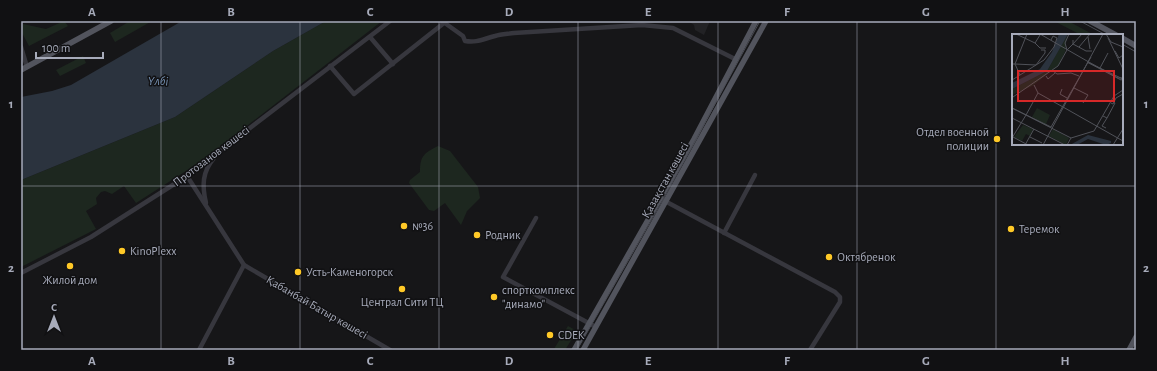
<svg xmlns="http://www.w3.org/2000/svg" width="1157" height="371" viewBox="0 0 1157 371" font-family="'Alegreya Sans',sans-serif">
<style>
.built{fill:#222225}
.green{fill:#1d271f}
.water{fill:#2b333e}
.lines{fill:none;stroke-linecap:round;stroke-linejoin:round}
.minor{stroke:#37373e;stroke-width:4.5}
.major{stroke:#52545d;stroke-width:5.5}
.tram{stroke:#494b53;stroke-width:1}
.grid{fill:none;stroke:#a7abba;stroke-width:1;stroke-opacity:0.55}
.poi-dot{fill:#ffc927;stroke:#111113;stroke-width:1.5}
.labels{text-anchor:middle;stroke-width:3;stroke-linejoin:round;paint-order:stroke}
.poi-label{font-size:12px;fill:#a7abba;stroke:#111113;text-anchor:start}
.street-label{font-size:12px;fill:#a7abba;stroke:#111113}
.water-label{font-size:13px;font-style:italic;fill:#7a96b8;stroke:#111113}
.inset-road{fill:none;stroke:#505259;stroke-width:1}
.view{fill:#d62828;fill-opacity:0.15;stroke:#d62828;stroke-width:2}
.inset-edge{fill:none;stroke:#a7abba;stroke-width:2}
.neatline{fill:none;stroke:#a7abba;stroke-width:1.5}
.grid-label{font-size:13px;text-anchor:middle;font-weight:bold;fill:#a7abba}
</style>
<rect width="100%" height="100%" fill="#161618"/>
<!-- built -->
<polygon class="built" points="688,21 710,21 704,35 695,30 694,25"/>
<!-- green -->
<g class="green">
<polygon points="64,21 68,26 29,46 21,31 23,24 46,29"/>
<polygon points="130,21 152,21 115,42 110,33"/>
<polygon points="326,21 382,21 203,160 136,203 124,186 112,194 105,191 101,192 96,198 97,204 86,211 96,229 21,267 21,180 175,117 273,51"/>
<polygon points="1054,21 1068,21 1094,35 1081,35"/>
<polygon points="83,56 86,63 60,76 56,70"/>
<path d="M438 146 450 151 478 187 480 198 467 211 461 225 445 203 434 211 429 210 409 183 410 180 420 172C420 156 424 153 438 146Z"/>
<polygon points="568,326 577,331 565,350 554,349"/>
</g>
<!-- water -->
<polygon class="water" points="182,21 326,21 273,51 175,117 21,180 21,97 52,91 71,85"/>
<g class="lines">
<!-- minor -->
<g class="minor">
<path d="M442 21 463 36 465 41C477 43 483 39 495 36 501 34 508 34 514 33L642 25 673 28 735 59"/>
<polyline points="370,37 393,64"/>
<polyline points="21,47 27,67"/>
<polyline points="330,66 354,94 444,23"/>
<polyline points="187,176 244,265 390,350"/>
<polyline points="663,200 835,292 840,297 840,302 810,350"/>
<path d="M206 203C202 186 202 172 214 158"/>
<polyline points="536,218 503,277 596,327"/>
<polyline points="724,233 755,175"/>
<polyline points="21,273 91,237 187,176 390,21"/>
<polyline points="199,350 244,265"/>
</g>
<!-- major -->
<g class="major">
<polyline points="1090,21 1116,35"/>
<polyline points="1122,38 1136,46"/>
<polyline points="21,70 111,21"/>
<polyline points="574,350 694,139 756,21"/>
<polyline points="583,350 766,21"/>
<polyline points="1129,350 1136,337"/>
</g>
<!-- tram -->
<g class="tram">
<polyline points="1080,21 1106,35"/>
<polyline points="1122,44 1136,52"/>
<polyline points="577,350 663,200 760,21"/>
</g>
</g>
<!-- grid -->
<path class="grid" d="M161 21V350M300 21V350M439 21V350M578 21V350M718 21V350M857 21V350M996 21V350M21 186H1136"/>
<!-- markers -->
<g class="poi-dot">
<circle cx="997" cy="139" r="4"/>
<circle cx="404" cy="226" r="4"/>
<circle cx="1011" cy="229" r="4"/>
<circle cx="477" cy="235" r="4"/>
<circle cx="122" cy="251" r="4"/>
<circle cx="829" cy="257" r="4"/>
<circle cx="70" cy="266" r="4"/>
<circle cx="298" cy="272" r="4"/>
<circle cx="402" cy="289" r="4"/>
<circle cx="494" cy="297" r="4"/>
<circle cx="550" cy="335" r="4"/>
</g>
<g class="labels">
<!-- poi labels -->
<g class="poi-label">
<text x="989" y="136" text-anchor="end">Отдел военной<tspan x="989" dy="14">полиции</tspan></text>
<text x="412" y="230">№36</text>
<text x="1019" y="233">Теремок</text>
<text x="485" y="239">Родник</text>
<text x="130" y="255">KinoPlexx</text>
<text x="837" y="261">Октябренок</text>
<text x="306" y="276">Усть-Каменогорск</text>
<text x="70" y="284" text-anchor="middle">Жилой дом</text>
<text x="502" y="294">спорткомплекс<tspan x="502" dy="14">"динамо"</tspan></text>
<text x="402" y="306" text-anchor="middle">Централ Сити ТЦ</text>
<text x="558" y="339">CDEK</text>
</g>
<!-- street labels -->
<g class="street-label">
<text transform="translate(211 156) rotate(-37)" y="4">Протозанов көшесі</text>
<text transform="translate(665 180) rotate(-61)" y="4">Қазақстан көшесі</text>
<text transform="translate(317 307) rotate(30)" y="4">Қабанбай Батыр көшесі</text>
</g>
<!-- water labels -->
<g class="water-label">
<text x="158" y="85">Үлбі</text>
</g>
</g>
<!-- overview -->
<g transform="translate(1012 34)">
<rect width="111" height="111" fill="#161618"/>
<path d="M55 1 53 18 46 32 20 52 0 61V55L35 37ZM25 74 38 81 34 90 38 93 20 83ZM11 91 21 95 18 102 14 100 10 107 2 103ZM41 95 57 104 54 111 37 102Z" fill="#1d271f"/>
<path d="M47 0H56L35 37 0 55V49L28 35 40 18ZM76 101 99 107V109L94 111 76 105 65 111H58Z" fill="#2b333e"/>
<path class="inset-road" d="M4 0 23 9 28 1M28 0 75 27M94 0 99 8 111 13M76 3 78 15M96 4 111 35M61 6V10L70 0M23 9 28 14H34M67 13 78 0M55 16 61 10 74 17H80M55 16 53 9 57 0M103 17 107 24 111 21M75 27 106 44H111M75 28 109 46 111 45 75 28M0 30H3L15 0M24 31 33 19V16H29M88 34 96 19M41 37 45 40 59 39 67 42M8 41 3 30 24 31M34 42 36 45 43 39M0 46 32 26 42 13 45 4 41 2 39 6M22 51 26 59 51 73M62 54 76 61 71 69M50 55 48 60 55 64M1 63 46 32 55 16M99 69 101 70 104 64 111 60M51 73 111 107M0 74 59 104M0 74 39 93 79 23M14 81 26 59M91 82 95 84 90 92 94 94M0 84 53 111M95 84 103 69 100 67M1 103 16 111M18 103 30 109M0 104 14 81M13 111 22 95M31 111 91 0M55 111 59 104 82 97 102 62 111 56M101 111 111 95"/>
<path class="view" d="M6 37H102V67H6Z"/>
<rect width="111" height="111" class="inset-edge"/>
</g>
<!-- border -->
<rect width="1157" height="371" fill="none" stroke="#111113" stroke-width="44"/>
<!-- north arrow -->
<g transform="translate(54 317)" stroke="#111113" stroke-width="3" paint-order="stroke">
<path d="M0-3L7 15L0 10L-7 15Z" fill="#a7abba"/>
<text y="-6" font-size="11" font-weight="bold" text-anchor="middle" fill="#a7abba">С</text>
</g>
<!-- scale -->
<path d="M36 52v6h67v-6" fill="none" stroke="#a7abba" stroke-width="2"/>
<text x="42" y="52" font-size="12" fill="#a7abba" stroke="#111113" stroke-width="3" paint-order="stroke">100 m</text>
<rect x="22" y="22" width="1113" height="327" class="neatline"/>
<g class="grid-label">
<text x="92" y="16">A</text>
<text x="231" y="16">B</text>
<text x="370" y="16">C</text>
<text x="509" y="16">D</text>
<text x="648" y="16">E</text>
<text x="787" y="16">F</text>
<text x="926" y="16">G</text>
<text x="1065" y="16">H</text>
<text x="11" y="108">1</text>
<text x="1146" y="108">1</text>
<text x="11" y="272">2</text>
<text x="1146" y="272">2</text>
<text x="92" y="365">A</text>
<text x="231" y="365">B</text>
<text x="370" y="365">C</text>
<text x="509" y="365">D</text>
<text x="648" y="365">E</text>
<text x="787" y="365">F</text>
<text x="926" y="365">G</text>
<text x="1065" y="365">H</text>
</g>
</svg>
